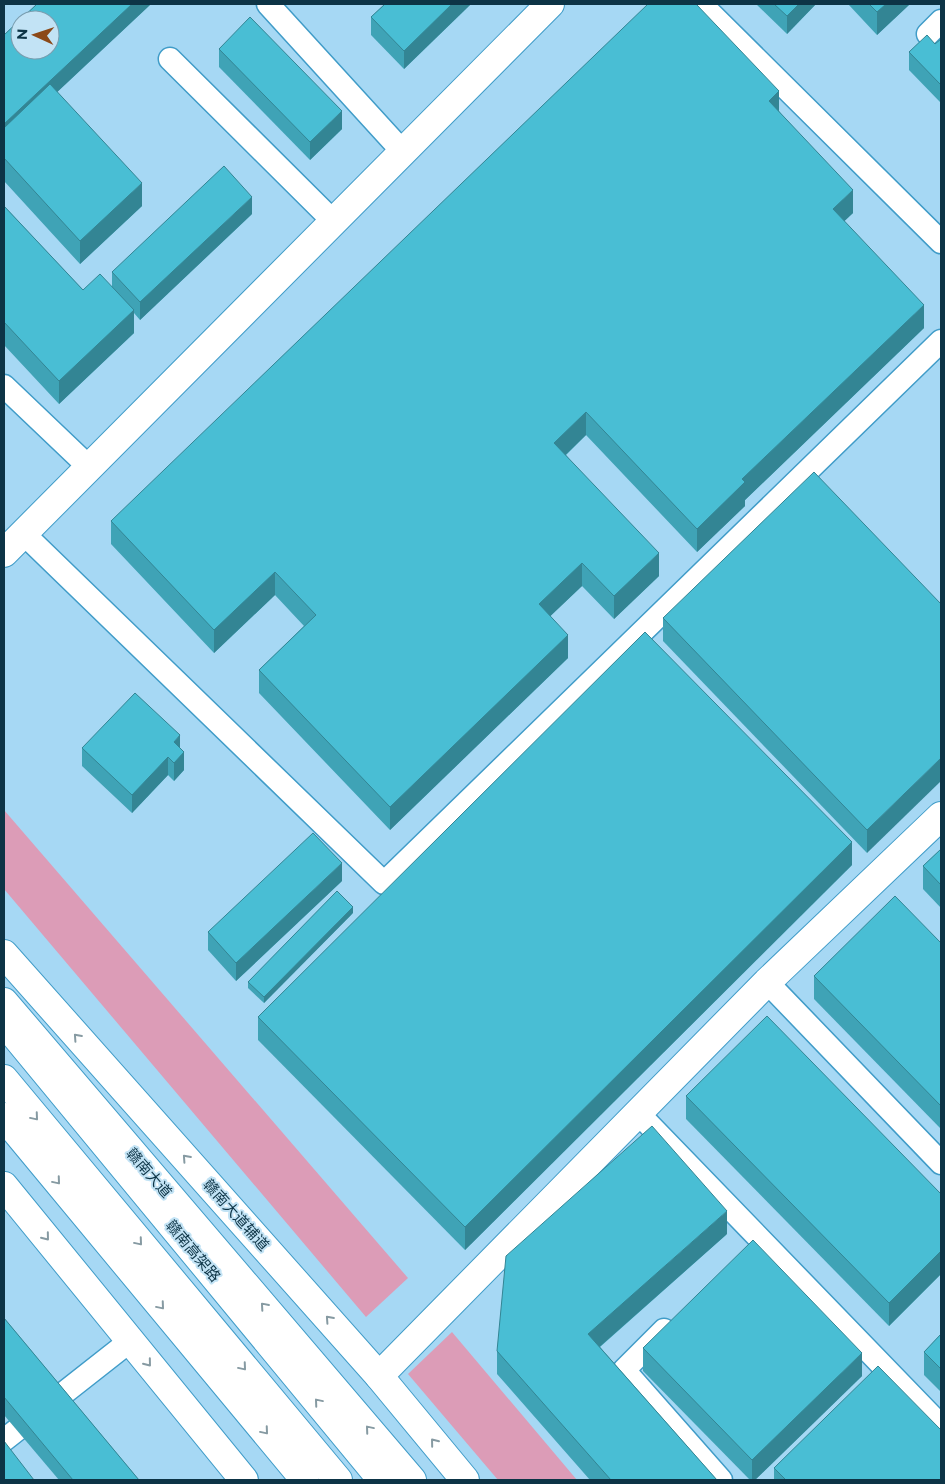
<svg xmlns="http://www.w3.org/2000/svg" width="945" height="1484" viewBox="0 0 945 1484" font-family="Montserrat,'Noto Sans SC',sans-serif">
<style>
.green{fill:#dc9cb7}
.lines{fill:none;stroke-linecap:round;stroke-linejoin:round}
.minor-casing{stroke:#409cc8;stroke-width:25}
.tertiary-casing{stroke:#409cc8;stroke-width:30}
.primary-casing{stroke:#409cc8;stroke-width:30}
.trunk-casing{stroke:#409cc8;stroke-width:30}
.minor{stroke:#fff;stroke-width:22}
.tertiary{stroke:#fff;stroke-width:28}
.primary{stroke:#fff;stroke-width:28}
.trunk{stroke:#fff;stroke-width:28}
.wall{fill:#3fa3b6}
.shaded-wall{fill:#338594}
.building{fill:#49bed4;stroke:#338594;fill-rule:evenodd}
.oneway{stroke:#869aa2}
.labels{text-anchor:middle;stroke-width:4;stroke-linejoin:round;paint-order:stroke}
.street-label{font-size:15px;fill:#0d3446;stroke:#c2e3f5}
</style>
<rect width="100%" height="100%" fill="#a6d8f4"/>
<!-- green -->
<g class="green">
<polygon points="4,810 408,1278 366,1317 4,889"/>
<polygon points="452,1332 577,1480 498,1480 408,1374"/>
</g>
<g class="lines">
<defs>
<g id="minor">
<polyline points="268,4 403,152"/>
<polyline points="701,4 941,242"/>
<polyline points="928,34 941,21"/>
<polyline points="170,59 334,222"/>
<polyline points="4,386 90,468"/>
<polyline points="24,534 384,883 941,341"/>
<polyline points="767,982 941,1163"/>
<polyline points="637,1112 941,1426"/>
<polyline points="664,1330 624,1370 721,1480"/>
<polyline points="4,1440 130,1341"/>
</g>
<g id="tertiary">
<polyline points="4,553 550,4"/>
<polyline points="4,954 379,1376 465,1480"/>
<polyline points="4,1186 244,1480"/>
<polyline points="379,1376 767,982 941,816"/>
</g>
<g id="primary">
<polyline points="4,1002 412,1480"/>
<polyline points="4,1117 305,1480"/>
</g>
<g id="trunk">
<polyline points="4,1022 382,1480"/>
<polyline points="4,1079 338,1480"/>
</g>
</defs>
<!-- minor casing -->
<use href="#minor" class="minor-casing"/>
<!-- tertiary casing -->
<use href="#tertiary" class="tertiary-casing"/>
<!-- primary casing -->
<use href="#primary" class="primary-casing"/>
<!-- trunk casing -->
<use href="#trunk" class="trunk-casing"/>
<!-- minor -->
<use href="#minor" class="minor"/>
<!-- tertiary -->
<use href="#tertiary" class="tertiary"/>
<!-- primary -->
<use href="#primary" class="primary"/>
<!-- trunk -->
<use href="#trunk" class="trunk"/>
</g>
<!-- wall -->
<g class="wall">
<polygon points="37,4 151,4 57,92 142,206 80,264 4,181 4,35"/>
<polygon points="385,4 471,4 404,69 371,35 371,17"/>
<polygon points="756,4 816,4 787,34"/>
<polygon points="848,4 910,4 877,35"/>
<polygon points="941,39 941,101 940,102 909,70 909,52 935,44"/>
<polygon points="219,49 342,129 310,160 219,67"/>
<polygon points="779,111 853,213 844,221 924,328 745,500 745,506 697,552 586,435 566,455 659,576 614,619 582,586 550,616 568,658 390,830 259,693 259,670 304,626 275,595 214,653 111,544 111,521"/>
<polygon points="4,206 83,290 112,286 112,272 252,214 140,320 134,313 134,333 59,404 4,345"/>
<polygon points="941,604 867,853 663,641 663,618"/>
<polygon points="82,748 180,748 184,770 174,781 168,775 132,813 82,766"/>
<polygon points="941,849 941,908 923,889 923,866"/>
<polygon points="852,865 465,1250 258,1040 258,1017"/>
<polygon points="342,881 236,981 208,950 208,932"/>
<polygon points="353,913 264,1003 248,988 248,982"/>
<polygon points="941,943 941,1129 814,999 814,976"/>
<polygon points="686,1096 941,1194 941,1274 889,1326 686,1119"/>
<polygon points="727,1234 600,1347 717,1480 590,1480 497,1374 497,1351"/>
<polygon points="4,1318 139,1480 59,1480 4,1415"/>
<polygon points="941,1334 941,1392 924,1375 924,1352"/>
<polygon points="643,1348 862,1376 755,1480 750,1480 643,1371"/>
<polygon points="774,1468 941,1480 774,1480"/>
</g>
<!-- shaded-wall -->
<g class="shaded-wall">
<polygon points="132,4 151,4 4,142 4,124"/>
<polygon points="452,4 471,4 404,69 404,51"/>
<polygon points="799,4 816,4 787,34 787,16"/>
<polygon points="886,4 910,4 877,35 877,12"/>
<polygon points="941,83 941,101 940,102 940,84"/>
<polygon points="779,91 779,114 769,101"/>
<polygon points="342,111 342,129 310,160 310,142"/>
<polygon points="142,183 142,206 80,264 80,241"/>
<polygon points="853,190 853,213 833,232 833,209"/>
<polygon points="252,197 252,214 140,320 140,302"/>
<polygon points="924,305 924,328 745,500 745,506 697,552 697,529 742,479"/>
<polygon points="134,310 134,333 59,404 59,381"/>
<polygon points="586,412 586,435 554,466 554,443"/>
<polygon points="659,553 659,576 614,619 614,596"/>
<polygon points="582,563 582,586 539,627 539,604"/>
<polygon points="275,572 275,595 214,653 214,630"/>
<polygon points="568,635 568,658 390,830 390,807"/>
<polygon points="180,735 180,753 174,742"/>
<polygon points="184,752 184,770 174,781 174,763"/>
<polygon points="168,757 168,775 132,813 132,795"/>
<polygon points="941,758 941,781 867,853 867,830"/>
<polygon points="852,842 852,865 465,1250 465,1227"/>
<polygon points="342,863 342,881 236,981 236,963"/>
<polygon points="353,907 353,913 264,1003 264,997"/>
<polygon points="727,1211 727,1234 588,1357 588,1334"/>
<polygon points="941,1251 941,1274 889,1326 889,1303"/>
<polygon points="862,1353 862,1376 755,1480 752,1480 752,1460"/>
</g>
<!-- building -->
<g class="building">
<path d="M37 4H132L4 124V35ZM20 20H50V50H20Z"/>
<polygon points="385,4 452,4 404,51 371,17"/>
<polygon points="648,4 696,4 779,91 769,101 853,190 833,209 924,305 742,479 745,482 697,529 586,412 554,443 659,553 614,596 582,563 539,604 568,635 390,807 259,670 316,615 275,572 214,630 111,521"/>
<polygon points="774,4 799,4 787,16"/>
<polygon points="869,4 886,4 877,12"/>
<polygon points="250,17 342,111 310,142 219,49"/>
<polygon points="927,35 935,44 941,39 941,83 940,84 909,52"/>
<polygon points="50,84 142,183 80,241 4,158 4,128"/>
<polygon points="224,166 252,197 140,302 112,272"/>
<polygon points="4,206 83,290 100,274 134,310 59,381 4,322"/>
<polygon points="814,472 941,604 941,758 867,830 663,618"/>
<polygon points="645,632 852,842 465,1227 258,1017"/>
<polygon points="135,693 180,735 174,742 184,752 174,763 168,757 132,795 82,748"/>
<polygon points="313,833 342,863 236,963 208,932"/>
<polygon points="941,849 941,885 923,866"/>
<polygon points="337,891 353,907 264,997 248,982"/>
<polygon points="895,896 941,943 941,1106 814,976"/>
<polygon points="767,1016 941,1194 941,1251 889,1303 686,1096"/>
<polygon points="652,1126 727,1211 588,1334 717,1480 611,1480 497,1351 506,1256"/>
<polygon points="753,1240 862,1353 752,1460 643,1348"/>
<polygon points="4,1318 139,1480 73,1480 4,1397"/>
<polygon points="941,1334 941,1369 924,1352"/>
<polygon points="878,1366 941,1430 941,1480 786,1480 774,1468"/>
<polygon points="4,1441 34,1480 4,1480"/>
</g>
<!-- one-way arrows -->
<defs><path id="oneway-chevron" d="M-2-3.5L2.5 0L-2 3.5" fill="none" stroke-width="1.6" stroke-linecap="round" stroke-linejoin="round" transform="scale(1.25)"/></defs>
<g class="oneway">
<use href="#oneway-chevron" transform="translate(77 1037) rotate(-132)"/>
<use href="#oneway-chevron" transform="translate(35 1117) rotate(50)"/>
<use href="#oneway-chevron" transform="translate(186 1158) rotate(-132)"/>
<use href="#oneway-chevron" transform="translate(57 1181) rotate(50)"/>
<use href="#oneway-chevron" transform="translate(46 1237) rotate(51)"/>
<use href="#oneway-chevron" transform="translate(139 1242) rotate(50)"/>
<use href="#oneway-chevron" transform="translate(161 1306) rotate(50)"/>
<use href="#oneway-chevron" transform="translate(264 1306) rotate(-131)"/>
<use href="#oneway-chevron" transform="translate(329 1319) rotate(-132)"/>
<use href="#oneway-chevron" transform="translate(148 1363) rotate(51)"/>
<use href="#oneway-chevron" transform="translate(243 1367) rotate(50)"/>
<use href="#oneway-chevron" transform="translate(318 1402) rotate(-130)"/>
<use href="#oneway-chevron" transform="translate(369 1429) rotate(-130)"/>
<use href="#oneway-chevron" transform="translate(265 1431) rotate(50)"/>
<use href="#oneway-chevron" transform="translate(434 1442) rotate(-129)"/>
</g>
<g class="labels">
<!-- street labels -->
<g class="street-label">
<text transform="translate(149 1173) rotate(49)" y="5">赣南大道</text>
<text transform="translate(236 1215) rotate(48)" y="5">赣南大道辅道</text>
<text transform="translate(193 1251) rotate(50)" y="5">赣南高架路</text>
</g>
</g>
<!-- border -->
<rect width="945" height="1484" fill="none" stroke="#0d3446" stroke-width="10"/>
<!-- north arrow -->
<g transform="translate(35 35) rotate(273)"><circle r="24" fill="#c2e3f5" stroke="#7a9daf"/>
<path d="M0-4L9 19L0 12L-9 19Z" fill="#8b4918"/>
<text y="-8" font-size="14" font-weight="bold" text-anchor="middle" fill="#0d3446">N</text>
</g>
</svg>
